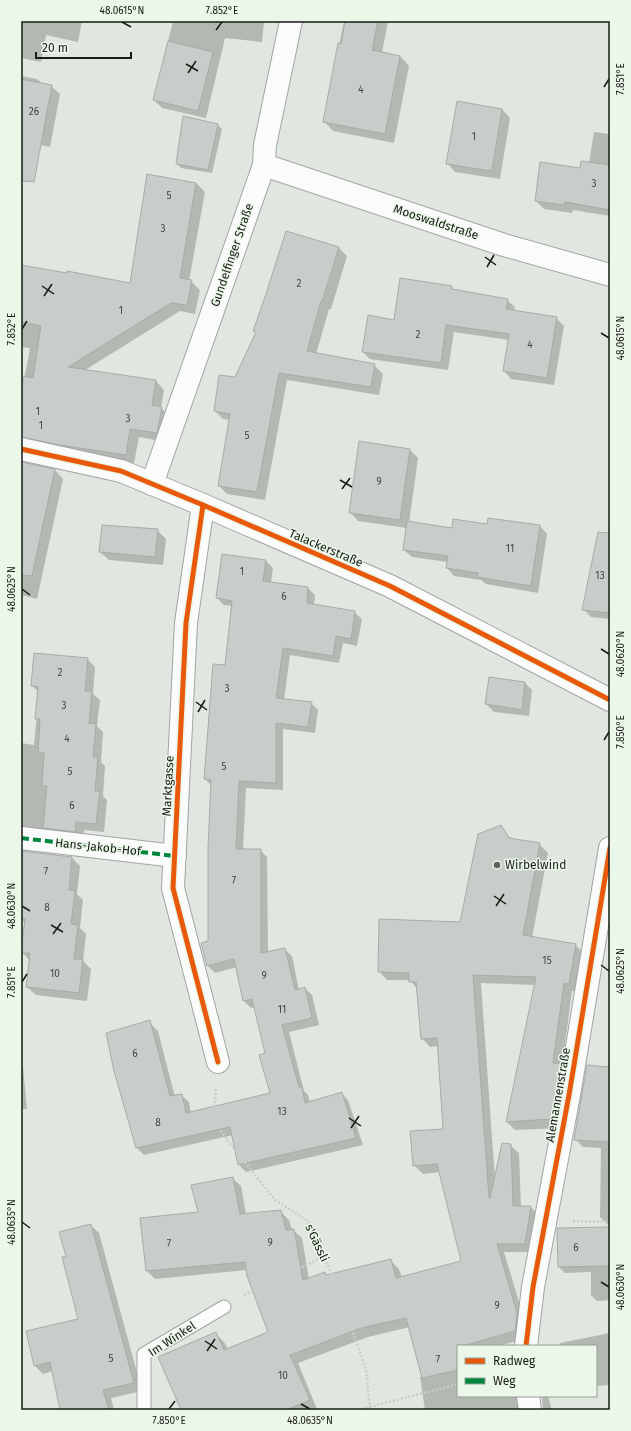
<svg xmlns="http://www.w3.org/2000/svg" width="631" height="1431" viewBox="0 0 631 1431" font-family="'Fira Sans',sans-serif">
<style>
.shadow{fill:#0003}
.building{fill:#c7cdc9;stroke:#a6aca8}
.lines{fill:none;stroke-linecap:round;stroke-linejoin:round}
.lane-casing{stroke:#a1a6a1;stroke-width:15}
.street-casing{stroke:#a1a6a1;stroke-width:24}
.path{stroke:#cccdcb;stroke-width:2.5;stroke-dasharray:2 2;stroke-linecap:butt}
.lane{stroke:#fafbfa;stroke-width:13}
.street{stroke:#fafbfa;stroke-width:22}
.quiet{stroke:#00873e;stroke-width:4;stroke-dasharray:8 4;stroke-linecap:butt}
.cycleway-casing{stroke:#ebf7e9;stroke-width:8}
.cycleway{stroke:#e8590c;stroke-width:5}
.ticks{fill:none;stroke:#171b16;stroke-width:1.5}
.poi-dot{fill:#5d625d;stroke:#ebf7e9;stroke-width:1.5}
.labels{text-anchor:middle;stroke-width:3;stroke-linejoin:round;paint-order:stroke}
.number-label{font-size:10px;fill:#434843}
.street-label{font-size:12px;fill:#171b16;stroke:#ebf7e9}
.poi-label{font-size:12px;fill:#171b16;stroke:#ebf7e9;text-anchor:start}
.neatline{fill:none;stroke:#171b16;stroke-width:1.5}
.ticks-label{font-size:10px;text-anchor:middle;fill:#171b16}
</style>
<rect width="100%" height="100%" fill="#e0e6e0"/>
<!-- shadow -->
<g class="shadow">
<polygon points="21,21 82,21 78,42 46,35 41,62 21,58"/>
<polygon points="173,21 264,21 262,42 225,38 206,118 162,108 154,100"/>
<polygon points="344,21 388,21 382,53 400,56 409,66 394,143 333,131 324,121"/>
<polygon points="21,76 37,79 43,84 51,86 60,94 50,147 36,144 21,149"/>
<polygon points="502,109 510,118 500,179 455,172 447,163"/>
<polygon points="183,117 218,125 222,129 212,173 181,168 177,164"/>
<polygon points="594,132 610,134 610,216 573,210 572,213 544,209 536,201 589,163"/>
<polygon points="196,183 205,192 189,281 191,281 200,290 195,314 180,311 85,370 156,381 164,390 161,408 171,417 165,442 139,437 134,463 33,445 21,449 21,397 30,348 21,347 21,266 130,284"/>
<polygon points="287,232 339,248 347,256 331,309 329,309 316,354 374,365 383,374 379,395 287,380 265,500 227,494 219,486 230,420 223,419 215,411 236,378 256,334 254,331"/>
<polygon points="452,287 455,291 507,300 515,307 514,311 556,318 564,326 554,385 511,379 504,371 509,340 454,332 448,370 370,359 363,352 395,321"/>
<polygon points="410,450 418,458 409,523 453,529 488,525 540,526 547,534 538,593 486,584 481,580 454,576 447,568 448,562 412,557 404,550 407,528 358,521 350,512"/>
<polygon points="21,463 55,470 63,479 37,599 21,595"/>
<polygon points="157,530 166,539 163,565 109,560 100,552"/>
<polygon points="610,541 610,619 591,617 584,610"/>
<polygon points="223,555 266,561 273,568 271,583 308,588 315,595 314,605 354,612 362,619 357,646 343,643 339,663 290,655 284,700 311,703 318,710 315,733 283,729 283,790 246,788 243,850 260,850 267,857 268,953 284,949 292,956 299,990 305,988 312,995 319,1025 289,1032 304,1091 308,1095 310,1102 341,1093 348,1100 363,1145 246,1172 239,1165 233,1135 144,1155 137,1148 151,1024 158,1031 175,1097 181,1095 189,1102 191,1113 272,1094 266,1054 255,1007 251,1008 244,1001 237,967 215,973 208,966 202,943 209,941 212,786 205,779 226,666 233,606 224,605 217,598"/>
<polygon points="87,659 95,667 93,694 100,700 97,726 103,732 101,762 105,766 103,796 107,800 104,832 84,830 83,839 21,827 21,743 34,745 39,692 32,686"/>
<polygon points="525,683 532,690 529,716 494,712 486,704"/>
<polygon points="501,827 512,840 539,844 548,853 532,938 575,945 584,953 577,992 572,991 562,1066 569,1073 560,1128 515,1130 507,1122 536,985 481,983 495,1179 510,1145 519,1153 521,1207 531,1207 539,1216 533,1252 504,1252 525,1322 523,1339 499,1346 458,1346 458,1396 528,1396 524,1410 425,1410 420,1377 423,1376 410,1327 368,1337 298,1363 317,1409 314,1410 182,1410 216,1334 224,1342 228,1349 270,1333 247,1270 155,1279 147,1271 199,1212 232,1178 241,1186 246,1214 280,1211 289,1220 292,1230 293,1230 302,1238 309,1279 325,1273 327,1276 391,1261 399,1269 402,1278 463,1262 440,1172 423,1174 414,1165 444,1130 438,1046 430,1047 422,1038 418,990 410,980 387,980 379,971 461,923"/>
<polygon points="21,851 72,858 80,866 77,894 83,900 80,928 86,934 83,961 91,969 87,1001 36,995 27,987 30,961 22,952 25,923 21,919"/>
<polygon points="21,1046 27,1109 21,1109"/>
<polygon points="610,1068 610,1225 608,1225 600,1217 601,1148 583,1147 575,1139"/>
<polygon points="90,1225 99,1233 142,1391 111,1398 114,1410 61,1410 53,1371 43,1374 34,1365 79,1319 67,1256"/>
<polygon points="610,1228 610,1300 597,1301 591,1295 591,1272 565,1273 559,1267"/>
<polygon points="610,1333 610,1385 596,1386 596,1346 561,1346 560,1343"/>
<polygon points="542,1396 548,1396 552,1410 543,1410"/>
</g>
<!-- building -->
<g class="building">
<polygon points="345,21 378,21 372,50 400,56 385,134 323,122 338,43 341,44"/>
<polygon points="168,41 213,52 198,111 153,100"/>
<polygon points="21,79 52,85 34,182 21,181"/>
<polygon points="457,101 502,109 492,171 446,164"/>
<polygon points="183,116 218,124 208,170 176,164"/>
<polygon points="581,161 610,165 610,210 565,202 564,205 535,201 540,162 580,168"/>
<polygon points="147,174 196,183 180,278 192,280 187,305 171,303 68,367 156,380 152,405 162,407 157,433 130,429 126,455 60,445 21,437 21,391 24,376 33,378 41,326 21,322 21,265 67,273 67,271 130,283"/>
<polygon points="286,231 339,247 322,302 321,301 307,351 375,364 371,387 279,373 257,492 218,486 230,414 214,411 219,375 235,377 256,332 253,331 265,297"/>
<polygon points="400,278 452,286 452,289 508,299 506,309 557,317 547,378 503,371 509,334 446,325 441,363 362,352 368,315 394,320"/>
<polygon points="359,441 410,449 400,520 349,513"/>
<polygon points="21,462 55,469 32,576 21,575"/>
<polygon points="488,518 540,525 531,586 477,577 478,573 446,568 448,556 403,550 407,521 452,528 453,519 487,524"/>
<polygon points="102,525 158,529 155,557 99,552"/>
<polygon points="598,532 610,533 610,613 582,610"/>
<polygon points="222,554 266,560 263,581 308,587 307,603 355,611 351,639 336,636 333,656 283,648 276,698 312,702 308,727 276,723 276,783 239,781 236,849 261,849 261,953 285,948 295,990 305,987 312,1018 282,1025 299,1087 302,1087 305,1103 342,1092 356,1138 238,1165 230,1127 136,1148 114,1071 106,1033 150,1020 170,1096 182,1094 186,1113 270,1093 259,1055 265,1053 252,999 243,1001 234,959 207,966 201,943 208,941 208,849 211,780 204,779 213,664 225,665 232,601 216,598"/>
<polygon points="34,653 88,658 85,691 92,691 89,724 96,723 93,757 98,757 95,791 100,791 96,824 76,822 75,832 43,828 47,786 42,786 44,753 38,752 40,719 35,719 38,687 31,686"/>
<polygon points="489,677 525,682 522,710 485,704"/>
<polygon points="501,825 509,838 540,843 523,935 576,944 569,984 564,983 553,1063 562,1064 552,1119 506,1122 536,977 473,975 489,1198 490,1198 502,1143 511,1144 513,1206 531,1206 525,1244 497,1244 517,1313 515,1331 463,1346 458,1346 458,1370 422,1378 406,1318 373,1325 359,1329 290,1355 310,1400 286,1410 181,1410 158,1357 216,1332 224,1350 268,1332 247,1276 245,1262 146,1271 140,1218 198,1212 191,1185 233,1177 240,1214 281,1210 286,1230 294,1229 303,1280 325,1272 326,1275 391,1259 396,1278 461,1261 437,1164 413,1166 410,1131 443,1129 437,1038 421,1039 416,982 409,982 409,973 378,972 379,919 460,922 478,834"/>
<polygon points="21,851 72,857 69,890 75,891 71,924 78,925 74,959 83,959 79,993 26,987 30,953 21,953 25,919 21,918"/>
<polygon points="587,1065 610,1067 610,1142 574,1140"/>
<polygon points="91,1224 134,1383 103,1390 109,1410 60,1410 50,1362 34,1366 26,1331 78,1319 62,1257 66,1256 59,1232"/>
<polygon points="610,1227 610,1266 558,1267 557,1228"/>
</g>
<g class="lines">
<defs>
<polyline id="lane" points="144,1410 144,1354 224,1307"/>
<g id="street">
<polyline points="264,165 504,245 610,275"/>
<polyline points="21,449 121,471 203,505 390,586 610,700"/>
<polyline points="152,484 264,165 265,145 291,21"/>
<polyline points="203,505 186,623 173,888 218,1062"/>
<polyline points="21,838 175,856"/>
<polyline points="526,1346 533,1287 569,1095 610,848"/>
<polyline points="528,1396 530,1410"/>
</g>
</defs>
<!-- lane casing -->
<use href="#lane" class="lane-casing"/>
<!-- street casing -->
<use href="#street" class="street-casing"/>
<!-- path -->
<g class="path">
<polyline points="216,1089 213,1120 232,1146 275,1200 308,1221 336,1284 366,1369 370,1410"/>
<polyline points="573,1221 610,1222"/>
<polyline points="244,1295 323,1257"/>
<polyline points="354,1410 370,1407 458,1384"/>
</g>
<!-- lane -->
<use href="#lane" class="lane"/>
<!-- street -->
<use href="#street" class="street"/>
<!-- quiet -->
<polyline class="quiet" points="21,838 175,856"/>
<defs>
<g id="cycleway">
<polyline points="21,449 121,471 203,505 390,586 610,700"/>
<polyline points="203,505 186,623 173,888 218,1062"/>
<polyline points="526,1346 533,1287 569,1095 610,848"/>
</g>
</defs>
<!-- cycleway casing -->
<use href="#cycleway" class="cycleway-casing"/>
<!-- cycleway -->
<use href="#cycleway" class="cycleway"/>
</g>
<!-- ticks -->
<path class="ticks" d="M122 22 131 27M216 30 222 22M186 64 198 71M188 73 196 61M604 87 609 79M485 257 496 265M487 267 494 255M42 286 54 294M44 296 52 284M22 329 27 321M601 333 609 338M340 480 352 487M342 489 350 478M22 589 30 595M601 649 609 654M196 702 207 710M198 712 205 700M604 740 609 732M494 896 506 904M22 906 30 911M496 906 504 894M51 925 63 932M53 934 61 923M601 965 609 971M22 982 27 974M349 1118 361 1126M351 1128 359 1116M22 1222 30 1228M601 1282 609 1287M205 1341 217 1349M207 1351 215 1339M301 1404 310 1409M169 1409 175 1401"/>
<!-- markers -->
<circle class="poi-dot" cx="497" cy="865" r="4"/>
<g class="labels">
<!-- number labels -->
<g class="number-label">
<text x="361" y="93">4</text>
<text x="34" y="115">26</text>
<text x="474" y="140">1</text>
<text x="594" y="187">3</text>
<text x="169" y="199">5</text>
<text x="163" y="232">3</text>
<text x="299" y="287">2</text>
<text x="121" y="314">1</text>
<text x="418" y="338">2</text>
<text x="530" y="348">4</text>
<text x="38" y="415">1</text>
<text x="128" y="422">3</text>
<text x="41" y="429">1</text>
<text x="247" y="439">5</text>
<text x="379" y="485">9</text>
<text x="510" y="552">11</text>
<text x="242" y="575">1</text>
<text x="600" y="579">13</text>
<text x="284" y="600">6</text>
<text x="60" y="676">2</text>
<text x="227" y="692">3</text>
<text x="64" y="709">3</text>
<text x="67" y="742">4</text>
<text x="224" y="770">5</text>
<text x="70" y="775">5</text>
<text x="72" y="809">6</text>
<text x="46" y="875">7</text>
<text x="234" y="884">7</text>
<text x="47" y="911">8</text>
<text x="547" y="964">15</text>
<text x="55" y="977">10</text>
<text x="264" y="979">9</text>
<text x="282" y="1013">11</text>
<text x="135" y="1057">6</text>
<text x="282" y="1115">13</text>
<text x="158" y="1126">8</text>
<text x="270" y="1246">9</text>
<text x="169" y="1247">7</text>
<text x="576" y="1251">6</text>
<text x="497" y="1309">9</text>
<text x="111" y="1362">5</text>
<text x="438" y="1363">7</text>
<text x="283" y="1379">10</text>
</g>
<!-- street labels -->
<g class="street-label">
<text transform="translate(436 222) rotate(18)" y="4">Mooswaldstraße</text>
<text transform="translate(232 255) rotate(-71)" y="4">Gundelfinger Straße</text>
<text transform="translate(326 548) rotate(23)" y="4">Talackerstraße</text>
<text transform="translate(168 786) rotate(-87)" y="4">Marktgasse</text>
<text transform="translate(98 847) rotate(6)" y="4">Hans-Jakob-Hof</text>
<text transform="translate(558 1095) rotate(-80)" y="4">Alemannenstraße</text>
<text transform="translate(317 1243) rotate(65)" y="4">s'Gässli</text>
<text transform="translate(172 1339) rotate(-33)" y="4">Im Winkel</text>
</g>
<!-- poi labels -->
<g class="poi-label">
<text x="505" y="869">Wirbelwind</text>
</g>
</g>
<!-- border -->
<rect width="631" height="1431" fill="none" stroke="#ebf7e9" stroke-width="44"/>
<!-- legend -->
<rect x="457" y="1345" width="140" height="52" fill="#ebf7e9" stroke="#969f95"/>
<rect x="465" y="1358" width="20" height="6" fill="#e8590c" stroke="#969f95"/>
<text x="493" y="1365" font-size="12" fill="#171b16">Radweg</text>
<rect x="465" y="1378" width="20" height="6" fill="#00873e" stroke="#969f95"/>
<text x="493" y="1385" font-size="12" fill="#171b16">Weg</text>
<!-- scale -->
<path d="M36 52v6h95v-6" fill="none" stroke="#171b16" stroke-width="2"/>
<text x="42" y="52" font-size="12" fill="#171b16" stroke="#ebf7e9" stroke-width="3" paint-order="stroke">20 m</text>
<rect x="22" y="22" width="587" height="1387" class="neatline"/>
<g class="ticks-label">
<text x="122" y="14">48.0615°N</text>
<text x="222" y="14">7.852°E</text>
<text transform="translate(620 79) rotate(-90)" y="4">7.851°E</text>
<text transform="translate(11 329) rotate(-90)" y="4">7.852°E</text>
<text transform="translate(620 338) rotate(-90)" y="4">48.0615°N</text>
<text transform="translate(11 589) rotate(-90)" y="4">48.0625°N</text>
<text transform="translate(620 654) rotate(-90)" y="4">48.0620°N</text>
<text transform="translate(620 732) rotate(-90)" y="4">7.850°E</text>
<text transform="translate(11 906) rotate(-90)" y="4">48.0630°N</text>
<text transform="translate(620 971) rotate(-90)" y="4">48.0625°N</text>
<text transform="translate(11 982) rotate(-90)" y="4">7.851°E</text>
<text transform="translate(11 1222) rotate(-90)" y="4">48.0635°N</text>
<text transform="translate(620 1287) rotate(-90)" y="4">48.0630°N</text>
<text x="169" y="1424">7.850°E</text>
<text x="310" y="1424">48.0635°N</text>
</g>
</svg>
